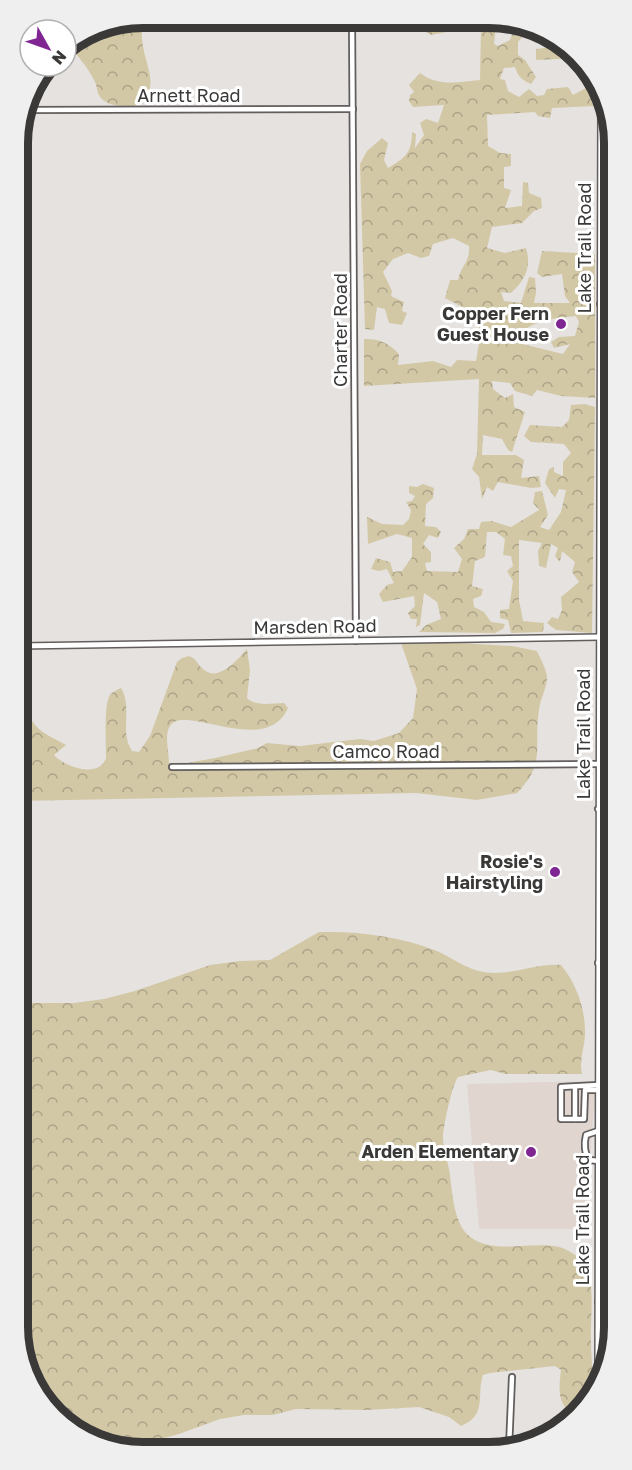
<svg xmlns="http://www.w3.org/2000/svg" width="632" height="1470" viewBox="0 0 632 1470" font-family="'Golos Text',sans-serif">
<style>
.built{fill:#e0d5cf}
.forest{fill:url(#forest-crowns);fill-rule:evenodd}
.lines{fill:none;stroke-linecap:round;stroke-linejoin:round}
.minor-casing{stroke:#615e5d;stroke-width:8}
.tertiary-casing{stroke:#615e5d;stroke-width:8}
.minor{stroke:#fff;stroke-width:4.5}
.tertiary{stroke:#fff;stroke-width:5}
.poi-dot{fill:#7f2693;stroke:#fff;stroke-width:2}
.labels{text-anchor:middle;stroke-width:6;stroke-linejoin:round;paint-order:stroke}
.street-label{font-size:18px;fill:#3a3938;stroke:#fff}
.poi-label{font-size:18px;font-weight:bold;fill:#3a3938;stroke:#fff;text-anchor:end}
.rim{fill:none;stroke:#3a3938;stroke-width:8}
</style>
<defs>
<pattern id="forest-crowns" width="20" height="18" patternUnits="userSpaceOnUse" patternTransform="scale(1.5)"><rect width="20" height="18" fill="#d3c8a6"/><path d="M2 6a3 3 0 1 1 6 0M12 15a3 3 0 1 1 6 0" fill="none" stroke="#aca388"/></pattern>
</defs>
<rect width="100%" height="100%" fill="#e5e2e0"/>
<!-- built -->
<polygon class="built" points="596,1081 585,1219 586,1229 479,1229 467,1084"/>
<!-- forest -->
<g class="forest">
<path d="M143 18C142 27 141 37 143 46 145 63 160 89 141 102 134 107 127 108 119 106 112 105 102 102 99 95 97 92 97 86 95 82 88 68 79 56 67 45L96 27Z"/>
<polygon points="436,20 467,20 452,31 431,35 424,31 425,24"/>
<path d="M478 20H492L496 25 494 44 498 46 510 40 514 28 526 33 518 42V55L525 60 536 77 531 84C522 80 518 77 515 67L504 68 500 79 505 80 508 91 519 97 529 89 537 96 544 95 547 89 568 87 573 95 586 88 594 90 595 106 552 108 550 118 538 116 535 112 487 115 488 146 500 153 511 154V166L504 167V188L511 190 505 208 522 206 523 182 528 183 529 193 541 198 542 208 534 211 522 223 492 227 487 248 505 253 526 248C532 267 525 280 511 293L501 292 504 301 521 303 529 277 535 278 536 293 534 303H570L565 296 562 274 542 277 537 273 542 251 595 254V398L561 396 537 390 532 396 515 391 510 383 492 381 493 389 505 398 513 394 514 407 525 412 512 452 508 450 502 439 483 435 482 455H516L524 460 521 478 539 476 541 487 531 488 498 482 493 491 487 487 482 499 479 477 472 469 477 454 479 379 364 386V339C379 338 390 344 399 354L398 365 433 361 451 367 457 360 476 361 479 343 478 319 468 310 445 298 450 280H458C461 265 470 263 469 246L453 238 433 244 429 256 421 258 408 253 393 259 383 272 392 291 391 296 404 302 402 311 407 313 402 325 389 323 385 309 377 307 374 330 365 329 360 164 367 151 382 138 388 143 384 160 388 168C405 158 412 153 412 132L416 134 415 148 424 135 420 123 426 119 438 123 444 105 413 107 409 101 410 95 414 92 409 85 420 73C438 87 459 82 480 80L481 27ZM576 316 579 322 575 336 559 337 551 342 554 348 570 344 563 354 510 341 511 335 518 336C531 320 556 318 576 316Z"/>
<polygon points="561,46 577,55 579,58 536,60 536,49"/>
<polygon points="610,141 610,299 606,299 605,173 609,163 606,150"/>
<polygon points="610,313 611,403 608,404 607,317"/>
<polygon points="585,404 595,407 592,633 556,630 547,623 552,617 558,619 562,610 561,597 579,582 572,572 575,562 562,551 560,562 555,556 558,548 551,544 546,568 539,566 538,551 542,543 519,540 519,600 523,621 544,623 543,632 511,633 508,620 500,618 500,610 509,609 513,581 507,571 513,566 511,556 503,555 505,539 496,532 487,532 485,557 475,561 472,586 483,589 481,596 473,599 474,607 484,612 491,622 505,624 503,629 495,633 419,632 426,625 441,619 437,602 424,593 420,625 416,627 417,619 411,619 408,613 415,606 414,596 383,602 379,594 387,585 394,583 387,569 379,571 371,569 376,558 390,562 393,572 402,571 412,557 412,538 397,534 368,544 367,517 382,524 403,525 409,519 411,510 406,502 412,501 415,496 409,493 409,486 417,487 423,484 434,488 433,498 426,504 425,526 436,527 441,532 438,538 429,535 423,544 431,552 431,562 425,563 427,571 458,572 462,559 454,548 464,539 468,529 479,529 481,522 492,521 511,527 539,510 533,503 535,492 542,491 548,515 540,527 549,530 561,512 566,490 559,489 555,498 545,483 549,469 554,467 554,472 563,476 563,462 571,453 564,444 531,442 524,436 530,425 562,427 569,420 571,405"/>
<polygon points="609,459 611,459 611,631 609,630"/>
<path d="M401 636 444 642 512 646 537 651C540 658 547 670 547 678 547 688 540 699 539 710 533 746 547 763 517 793L477 800 416 793 20 801V703L24 705C36 732 41 731 66 745L54 755C65 767 99 779 106 758 106 744 104 707 109 697 111 692 117 690 121 688 133 707 119 731 132 751L139 752 150 736 177 662 182 658 189 656C197 659 197 664 203 669 218 683 237 660 247 649L250 670 247 698C256 707 272 703 284 703L288 708C266 758 184 703 170 726 164 735 169 752 169 763L176 765 215 758 258 748 267 743 300 746 360 739 374 741 399 733 413 718 417 689 401 643Z"/>
<path d="M319 932C359 931 399 936 437 951 451 957 465 968 479 971 508 978 533 963 561 965 577 984 586 1011 585 1036 584 1049 579 1061 582 1074H505L491 1070 458 1077C452 1085 443 1127 443 1138 443 1148 447 1159 449 1169 453 1191 452 1228 475 1240 503 1256 549 1235 572 1253 578 1257 585 1262 587 1269 595 1290 590 1320 591 1342 591 1358 594 1375 590 1392 588 1401 584 1408 576 1414 556 1407 559 1387 561 1370L555 1366 490 1373 483 1375C476 1395 488 1415 461 1426L449 1417 419 1407 367 1410 296 1409 273 1415H244L220 1419 179 1434 119 1450 55 1415 22 1359 21 1003H74L104 999 135 991 210 965 240 961 270 960Z"/>
</g>
<g class="lines">
<defs>
<g id="minor">
<polyline points="352,19 356,641"/>
<polyline points="25,110 353,109"/>
<polyline points="600,304 610,304"/>
<polyline points="600,637 611,637"/>
<polyline points="172,767 599,764"/>
<polyline points="598,809 612,804"/>
<polyline points="598,963 613,963"/>
<polyline points="598,1090 585,1090 584,1119 561,1119 561,1087 598,1085"/>
<polyline points="575,1119 575,1087"/>
<path d="M598 1131 586 1135C584 1143 584 1154 590 1160L598 1161"/>
<polyline points="598,1133 613,1133"/>
<polyline points="598,1302 614,1302"/>
<polyline points="509,1448 512,1377"/>
</g>
<g id="tertiary">
<polyline points="20,646 600,637"/>
<polyline points="598,1373 601,95"/>
</g>
</defs>
<!-- minor casing -->
<use href="#minor" class="minor-casing"/>
<!-- tertiary casing -->
<use href="#tertiary" class="tertiary-casing"/>
<!-- minor -->
<use href="#minor" class="minor"/>
<!-- tertiary -->
<use href="#tertiary" class="tertiary"/>
</g>
<!-- markers -->
<g class="poi-dot">
<circle cx="561" cy="324" r="6"/>
<circle cx="555" cy="872" r="6"/>
<circle cx="531" cy="1152" r="6"/>
</g>
<g class="labels">
<!-- street labels -->
<g class="street-label">
<text x="189" y="102">Arnett Road</text>
<text transform="translate(585 248) rotate(-90)" y="6">Lake Trail Road</text>
<text transform="translate(341 330) rotate(-90)" y="6">Charter Road</text>
<text transform="translate(315 627) rotate(-1)" y="6">Marsden Road</text>
<text transform="translate(584 734) rotate(-90)" y="6">Lake Trail Road</text>
<text x="386" y="758">Camco Road</text>
<text transform="translate(583 1220) rotate(-90)" y="6">Lake Trail Road</text>
</g>
<!-- poi labels -->
<g class="poi-label">
<text x="549" y="320">Copper Fern<tspan x="549" dy="21">Guest House</tspan></text>
<text x="543" y="868">Rosie's<tspan x="543" dy="21">Hairstyling</tspan></text>
<text x="519" y="1158">Arden Elementary</text>
</g>
</g>
<!-- crop -->
<path d="M0 0H632V1470H0ZM143 28H489A115 115 0 0 1 604 143V1327A115 115 0 0 1 489 1442H143A115 115 0 0 1 28 1327V143A115 115 0 0 1 143 28Z" fill="#efefef" fill-rule="evenodd"/>
<path class="rim" d="M143 28H489A115 115 0 0 1 604 143V1327A115 115 0 0 1 489 1442H143A115 115 0 0 1 28 1327V143A115 115 0 0 1 143 28Z"/>
<!-- north arrow -->
<g transform="translate(48 48) rotate(130)"><circle r="28" fill="#ffffff" stroke="#b0b0af" stroke-width="1.5"/>
<path d="M0-4.5L10 22L0 15L-10 22Z" fill="#7f2693"/>
<text y="-9" font-size="16" font-weight="bold" text-anchor="middle" fill="#3a3938">N</text>
</g>
</svg>
